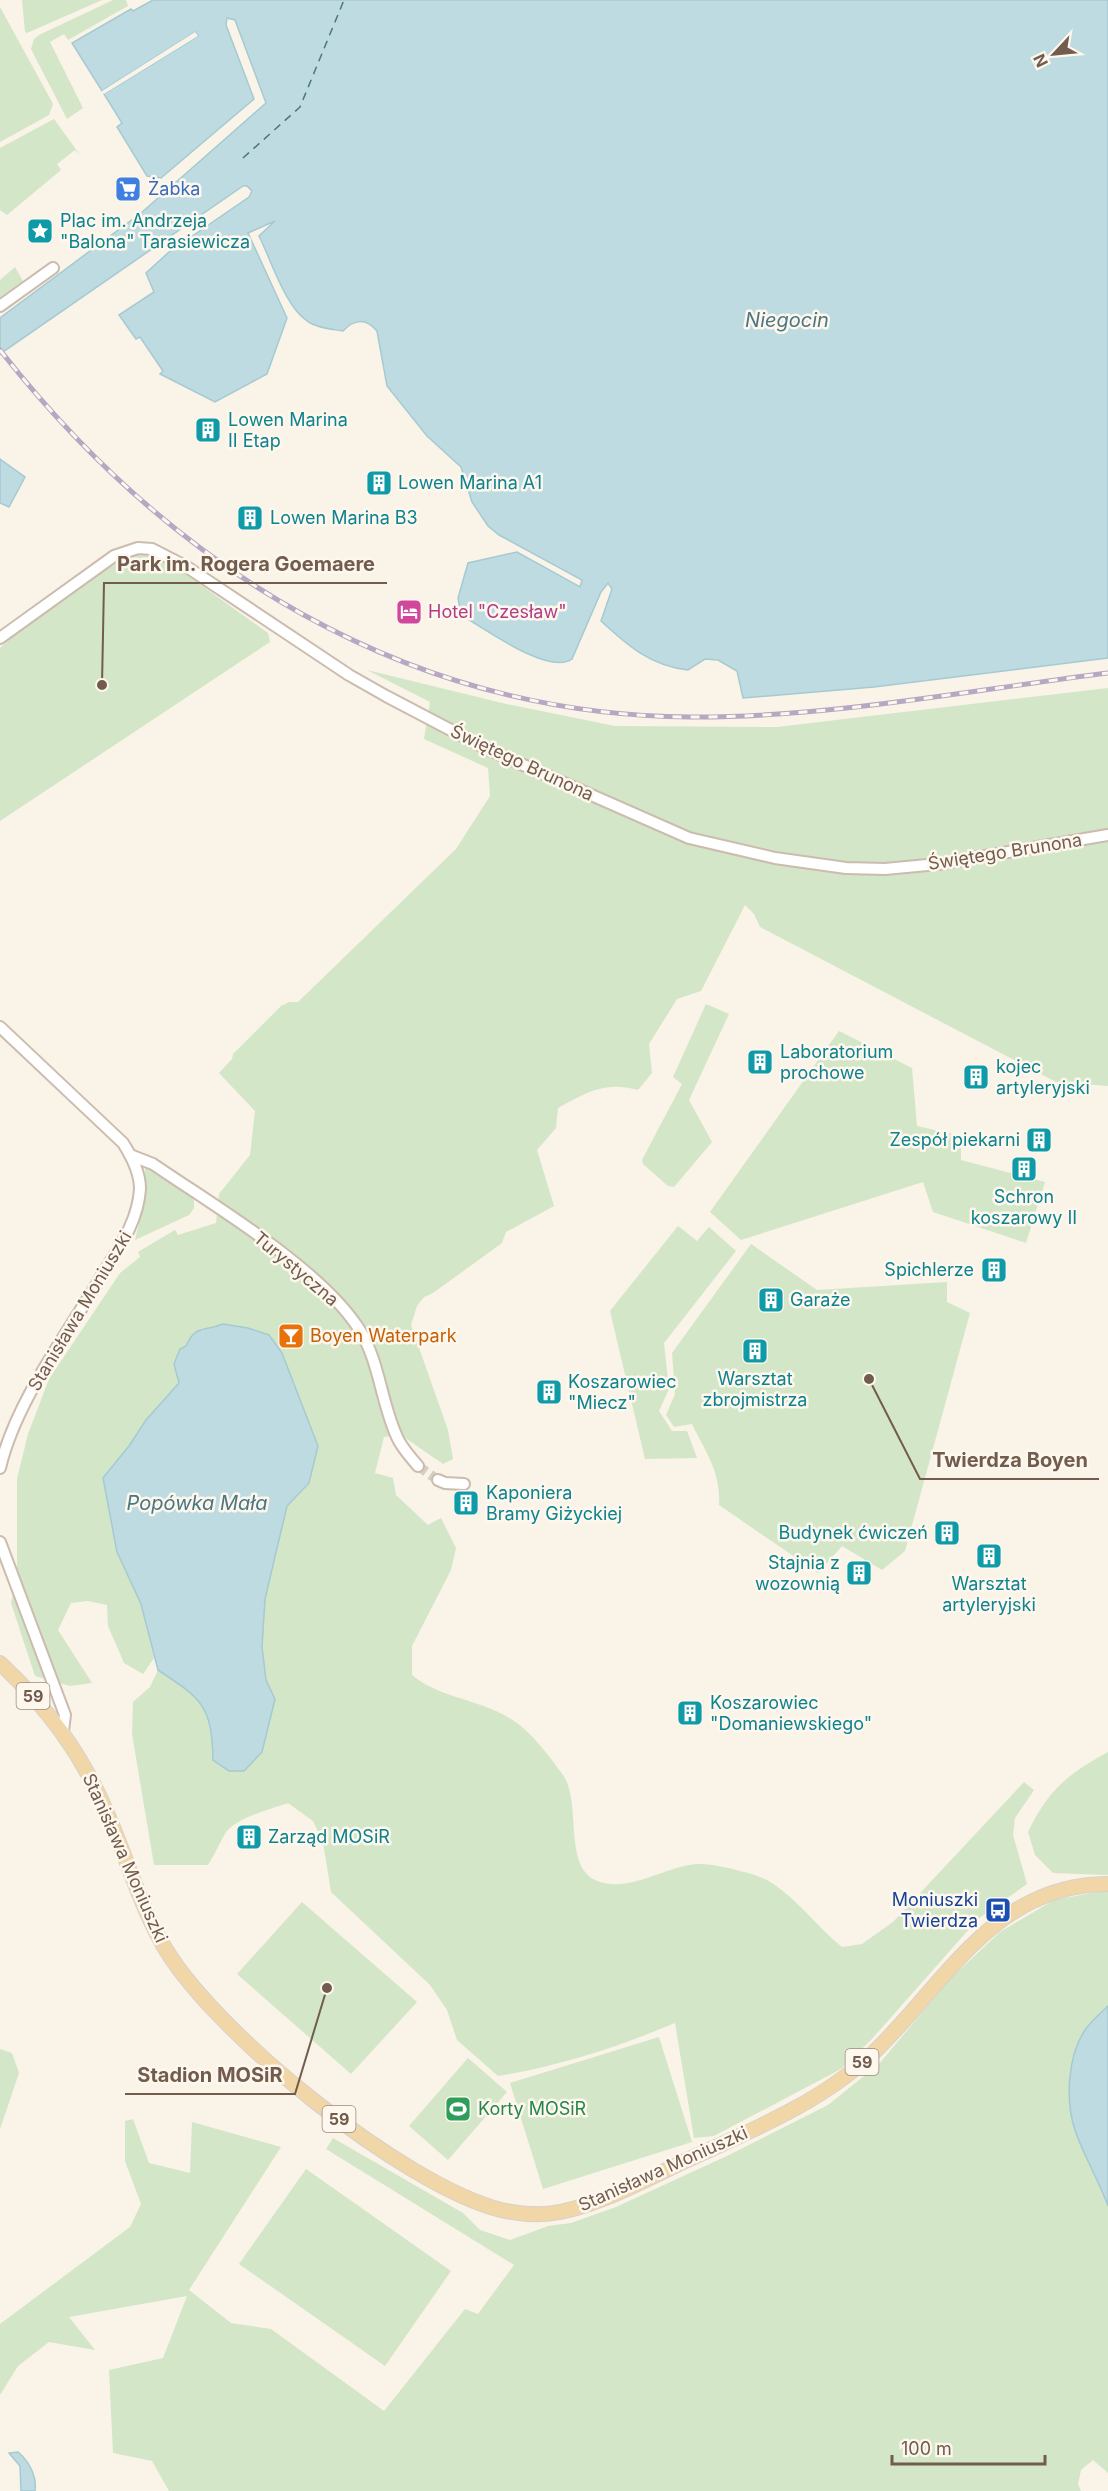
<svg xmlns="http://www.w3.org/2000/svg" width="1108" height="2491" viewBox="0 0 1108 2491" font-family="Inter,sans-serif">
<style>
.green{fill:#d3e6c7}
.water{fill:#bedbe1;stroke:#a5cad2;stroke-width:1.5}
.pier{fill:#faf3e8}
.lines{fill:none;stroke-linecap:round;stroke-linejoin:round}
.ferry{stroke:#4b7782;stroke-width:1.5;stroke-dasharray:8 6;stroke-linecap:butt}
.minor-tunnel{stroke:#d8cdc2;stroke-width:10;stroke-dasharray:10 5;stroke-linecap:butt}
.minor-casing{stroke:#cbbcaf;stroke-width:14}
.major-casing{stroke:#d7d1cd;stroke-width:16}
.minor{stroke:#fff;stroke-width:10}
.major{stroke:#f1d7a7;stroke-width:14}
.rail-casing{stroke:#b6a7c3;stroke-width:5}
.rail{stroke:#fdf7ed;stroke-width:3;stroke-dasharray:9;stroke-linecap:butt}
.labels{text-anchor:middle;stroke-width:5;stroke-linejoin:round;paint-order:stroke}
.shield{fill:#fdf7ed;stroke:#9b8a7e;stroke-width:1.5}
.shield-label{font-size:16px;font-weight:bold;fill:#715c4e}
.shop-label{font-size:18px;fill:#366cbe;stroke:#fdf7ed;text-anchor:start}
.culture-label{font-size:18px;fill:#0d838f;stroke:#fdf7ed;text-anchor:start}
.hotel-label{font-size:18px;fill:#b23c85;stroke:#fdf7ed;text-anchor:start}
.street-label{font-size:18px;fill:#715c4e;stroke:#fdf7ed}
.food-label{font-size:18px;fill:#c56008;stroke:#fdf7ed;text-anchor:start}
.transit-label{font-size:18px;fill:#164399;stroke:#fdf7ed;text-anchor:end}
.leisure-label{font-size:18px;fill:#27864d;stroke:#fdf7ed;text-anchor:start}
.water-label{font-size:20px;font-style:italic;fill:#4b7782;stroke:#fdf7ed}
.leader{fill:none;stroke:#715c4e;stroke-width:2}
.callout-dot{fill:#715c4e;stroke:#fdf7ed;stroke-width:2}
.callout-label{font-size:20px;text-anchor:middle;font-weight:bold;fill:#715c4e;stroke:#fdf7ed;stroke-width:5;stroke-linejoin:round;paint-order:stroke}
</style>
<rect width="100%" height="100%" fill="#faf3e8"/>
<!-- green -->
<g class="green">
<polygon points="22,0 102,0 27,33 25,32"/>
<polygon points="113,0 126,0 128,6 68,40 64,34 50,42 83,108 67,119 31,49 34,39 39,35"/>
<polygon points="0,7 53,104 49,115 0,142"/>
<polygon points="54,119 80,155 75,150 57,164 61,170 7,215 0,210 0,148"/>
<polygon points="15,267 23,281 0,298 0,280"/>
<path d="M142 553 166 560 268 633 270 642 0 821V648C39 612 92 570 142 553Z"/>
<path d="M367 670 502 703 615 726 777 727 1108 688V1086L1056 1082 760 927 754 914 745 905 701 991 677 999 649 1044 652 1073 638 1090C604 1081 588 1092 558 1108L556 1128 537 1150 554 1206 506 1232 502 1243 433 1293 424 1297 417 1306 411 1325 448 1430 453 1459 443 1464 401 1435 384 1437 375 1473 393 1478 396 1495 428 1525 441 1518 456 1548 451 1570 412 1646V1675C441 1699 480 1699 511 1719 531 1731 549 1756 563 1775 582 1803 563 1864 595 1880 627 1895 665 1866 697 1864 712 1863 754 1873 767 1880 796 1897 816 1926 842 1947L862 1944 893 1922 1024 1782 1034 1790 1015 1818 1013 1835 1027 1884 978 1919 871 2040 841 2069 714 2136 694 2138 675 2023C618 2047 560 2066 498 2076L457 2040 447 2010 430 1985 331 1892 323 1842 313 1821 288 1803C270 1809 240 1817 227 1831 224 1834 213 1858 208 1865H154L132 1734 133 1702 150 1687 158 1670C202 1699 212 1706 213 1760L262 1752 275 1699 266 1680 262 1647 265 1599 287 1506 309 1483 318 1446 299 1402 223 1324 212 1329 202 1328 179 1383 146 1420 129 1446 117 1552 141 1604 154 1658 143 1674 124 1663 108 1626 107 1605 88 1601 71 1603 58 1630 92 1683 70 1686 35 1676 11 1603 17 1577V1479L28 1434 49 1379 120 1273 140 1257 138 1252 175 1230 178 1235 216 1223 219 1194 250 1155 255 1111 219 1073 232 1059 233 1054 281 1006 289 1002H298L456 849 490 796 488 768 424 739 430 702Z"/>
<polygon points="706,1004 729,1014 689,1100 712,1142 674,1187 668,1186 643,1164 642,1160 682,1084 673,1077"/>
<polygon points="839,1031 912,1068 917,1126 961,1136 961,1160 1045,1182 1026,1243 933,1212 923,1182 741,1240 710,1212"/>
<polygon points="145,1167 189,1195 194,1200 194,1208 189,1215 135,1240 145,1198"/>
<polygon points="678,1226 697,1241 709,1227 736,1251 664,1343 669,1389 659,1411 672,1431 687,1431 697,1458 645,1459 610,1311"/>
<path d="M751 1244 817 1290 947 1282V1302L970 1313 905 1551 882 1570 842 1546 818 1573 719 1505C721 1472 706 1453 692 1424L674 1427 666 1415 675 1394 672 1353Z"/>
<path d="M1108 1752V1875L1053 1873 1035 1855 1028 1832C1048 1790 1068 1774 1108 1752Z"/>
<polygon points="1108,1890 1108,2006 1086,2029 1098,2178 1108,2206 1108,2473 1093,2460 1081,2470 1078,2484 1081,2491 169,2491 152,2461 113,2453 109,2370 163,2358 187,2296 69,2317 95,2350 49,2342 18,2366 0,2395 0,2324 130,2227 141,2204 125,2161 125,2121 133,2119 149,2163 190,2173 192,2122 281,2147 189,2290 231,2323 271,2329 384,2411 465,2309 478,2314 514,2265 326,2149 333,2138 463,2213 480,2230 510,2240 548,2226 571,2223 616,2207 729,2155 828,2105 879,2064 951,1978 1000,1932 1054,1900"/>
<polygon points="302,1902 417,2002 351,2074 237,1974"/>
<polygon points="659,2037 692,2142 543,2189 510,2083"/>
<polygon points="0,2049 12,2053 19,2073 0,2129"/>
<polygon points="468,2058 507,2092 448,2160 409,2126"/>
<polygon points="306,2169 451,2271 385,2366 239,2264"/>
</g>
<!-- water -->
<g class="water">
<path d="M153 0H1108V658L874 687 743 698 737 671 718 660 705 659 688 670C651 666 628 646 601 621L612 589 608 583 601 592 572 659C549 676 484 628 461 615L458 598 468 563 517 552 580 587 582 580 499 535 488 526 472 502 461 467 427 436 387 386 377 331C366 318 354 319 343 331 332 329 316 328 307 321 285 306 271 260 259 236L275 221 248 233 287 318 267 374 215 402 160 374 163 371 140 337 136 339 119 315 154 292 146 273 169 252 249 197 252 191 247 186H243L0 354V318L141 213 266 103 235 20 227 18 226 25 254 99 161 178 147 176 117 127 122 123 104 94 198 36 195 32 102 91 72 43 131 9 133 11Z"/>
<polygon points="0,459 25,477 9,507 0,503"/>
<path d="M223 1324 248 1328 269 1335 282 1353 318 1446 309 1483 287 1506 265 1599 262 1647 266 1680 275 1699 262 1752 244 1771H229L213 1760C212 1706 202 1699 158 1670L141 1604 117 1552 103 1478 129 1446 146 1420 179 1383 174 1364 180 1349 186 1346C196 1324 204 1332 223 1324Z"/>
<path d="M1108 2006V2206C1099 2181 1085 2158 1076 2133 1065 2103 1067 2057 1085 2030 1091 2021 1101 2013 1108 2006Z"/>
<path d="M18 2452C29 2461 37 2476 35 2491H21L20 2466 9 2453Z"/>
</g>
<!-- pier -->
<polygon class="pier" points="195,32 198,36 104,94 102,91"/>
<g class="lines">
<!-- ferry -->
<polyline class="ferry" points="243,158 300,107 344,0"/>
<!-- minor-tunnel -->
<polyline class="minor-tunnel" points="418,1466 438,1480"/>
<defs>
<g id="minor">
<polyline points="0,306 53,268"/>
<polyline points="0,638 114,556 138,548 152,549 187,567 349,675 386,696 487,749 689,838 775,858 846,868 885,869 938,864 1108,835"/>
<path d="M0 1027 123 1143C132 1157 140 1172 140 1189 138 1221 120 1246 104 1272 69 1332 16 1400 0 1468"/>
<path d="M130 1155 153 1164C214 1206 320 1268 359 1329 380 1361 382 1409 399 1441 404 1450 411 1458 418 1466"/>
<polyline points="438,1480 445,1483 464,1484"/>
<polyline points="0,1542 65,1715 63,1731"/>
</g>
<path id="major" d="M0 1663C47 1707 82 1754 107 1813 126 1856 139 1902 162 1943 210 2030 404 2186 501 2210 519 2214 541 2216 560 2212 603 2203 643 2181 683 2162 747 2132 817 2105 870 2056 944 1987 992 1884 1108 1884"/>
</defs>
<!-- minor casing -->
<use href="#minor" class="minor-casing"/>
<!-- major casing -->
<use href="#major" class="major-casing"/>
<!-- minor -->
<use href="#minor" class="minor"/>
<!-- major -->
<use href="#major" class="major"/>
<defs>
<path id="rail" d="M0 350C171 568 407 715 690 717 828 718 971 690 1108 673"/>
</defs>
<!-- rail casing -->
<use href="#rail" class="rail-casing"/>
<!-- rail -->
<use href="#rail" class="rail"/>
</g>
<!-- icons -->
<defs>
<symbol id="supermarket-square" viewBox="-11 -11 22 22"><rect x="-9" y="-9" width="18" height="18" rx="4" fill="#3f7fe0" stroke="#fdf7ed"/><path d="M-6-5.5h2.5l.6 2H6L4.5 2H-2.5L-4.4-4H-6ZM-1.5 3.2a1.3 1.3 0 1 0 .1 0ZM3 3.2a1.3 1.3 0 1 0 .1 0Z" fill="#fff"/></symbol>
<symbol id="sight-square" viewBox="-11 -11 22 22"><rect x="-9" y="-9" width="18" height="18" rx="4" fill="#0f9aa8" stroke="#fdf7ed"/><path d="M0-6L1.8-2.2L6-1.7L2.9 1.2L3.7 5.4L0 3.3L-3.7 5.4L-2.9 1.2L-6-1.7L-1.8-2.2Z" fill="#fff"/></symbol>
<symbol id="building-square" viewBox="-11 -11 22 22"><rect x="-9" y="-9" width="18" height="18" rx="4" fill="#0f9aa8" stroke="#fdf7ed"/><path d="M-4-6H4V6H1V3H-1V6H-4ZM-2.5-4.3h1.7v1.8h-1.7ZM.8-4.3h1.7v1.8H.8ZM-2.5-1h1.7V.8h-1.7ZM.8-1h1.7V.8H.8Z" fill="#fff"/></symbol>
<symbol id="hotel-square" viewBox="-11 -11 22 22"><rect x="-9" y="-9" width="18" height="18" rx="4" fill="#d1479c" stroke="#fdf7ed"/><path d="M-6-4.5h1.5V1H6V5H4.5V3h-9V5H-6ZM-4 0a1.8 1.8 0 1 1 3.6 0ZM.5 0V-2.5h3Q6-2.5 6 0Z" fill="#fff"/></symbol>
<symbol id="bar-square" viewBox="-11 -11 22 22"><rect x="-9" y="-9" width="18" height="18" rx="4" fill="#e8710a" stroke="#fdf7ed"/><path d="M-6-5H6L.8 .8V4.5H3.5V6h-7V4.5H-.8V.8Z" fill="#fff"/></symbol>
<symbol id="bus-square" viewBox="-11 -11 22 22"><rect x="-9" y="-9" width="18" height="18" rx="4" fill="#1a4fb4" stroke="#fdf7ed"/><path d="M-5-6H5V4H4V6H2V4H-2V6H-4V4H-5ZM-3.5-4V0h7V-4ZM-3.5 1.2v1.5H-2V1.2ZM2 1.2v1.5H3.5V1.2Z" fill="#fff"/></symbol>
<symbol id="stadium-square" viewBox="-11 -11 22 22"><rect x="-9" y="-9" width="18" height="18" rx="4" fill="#2e9e5b" stroke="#fdf7ed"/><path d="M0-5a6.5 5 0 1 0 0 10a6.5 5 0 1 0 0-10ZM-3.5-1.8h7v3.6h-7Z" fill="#fff"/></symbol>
</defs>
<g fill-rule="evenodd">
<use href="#supermarket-square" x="113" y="174" width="30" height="30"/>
<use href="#sight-square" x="25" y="216" width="30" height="30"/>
<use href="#building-square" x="193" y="415" width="30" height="30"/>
<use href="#building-square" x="364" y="468" width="30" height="30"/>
<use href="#building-square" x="235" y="503" width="30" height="30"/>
<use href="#hotel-square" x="394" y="597" width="30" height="30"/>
<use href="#building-square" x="745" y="1047" width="30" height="30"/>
<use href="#building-square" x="961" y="1062" width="30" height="30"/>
<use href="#building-square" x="1024" y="1125" width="30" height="30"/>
<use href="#building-square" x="1009" y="1154" width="30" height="30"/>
<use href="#building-square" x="979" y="1255" width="30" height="30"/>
<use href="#building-square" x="756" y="1285" width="30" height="30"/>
<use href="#bar-square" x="276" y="1321" width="30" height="30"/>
<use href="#building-square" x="740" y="1336" width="30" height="30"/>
<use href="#building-square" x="534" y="1377" width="30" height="30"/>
<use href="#building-square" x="451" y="1488" width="30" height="30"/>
<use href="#building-square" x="932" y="1518" width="30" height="30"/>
<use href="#building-square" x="974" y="1541" width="30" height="30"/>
<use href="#building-square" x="844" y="1558" width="30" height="30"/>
<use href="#building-square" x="675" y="1698" width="30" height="30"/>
<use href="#building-square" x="234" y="1822" width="30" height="30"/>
<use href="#bus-square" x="983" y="1895" width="30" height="30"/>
<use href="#stadium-square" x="443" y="2094" width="30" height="30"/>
</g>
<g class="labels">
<!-- shield labels -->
<g class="shield">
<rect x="16.5" y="1683" width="33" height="26" rx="4.5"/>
<rect x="845.5" y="2049" width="33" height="26" rx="4.5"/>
<rect x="322.5" y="2106" width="33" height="26" rx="4.5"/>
</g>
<g class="shield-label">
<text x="33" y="1702">59</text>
<text x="862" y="2068">59</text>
<text x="339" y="2125">59</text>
</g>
<!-- shop labels -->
<g class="shop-label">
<text x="148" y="195">Żabka</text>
</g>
<!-- culture labels -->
<g class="culture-label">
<text x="60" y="227">Plac im. Andrzeja<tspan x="60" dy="21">"Balona" Tarasiewicza</tspan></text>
<text x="228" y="426">Lowen Marina<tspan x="228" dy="21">II Etap</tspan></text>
<text x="398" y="489">Lowen Marina A1</text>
<text x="270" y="524">Lowen Marina B3</text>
<text x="780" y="1058">Laboratorium<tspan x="780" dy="21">prochowe</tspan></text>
<text x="996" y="1073">kojec<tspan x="996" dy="21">artyleryjski</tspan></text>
<text x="1020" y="1146" text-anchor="end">Zespół piekarni</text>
<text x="1024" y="1203" text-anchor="middle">Schron<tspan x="1024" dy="21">koszarowy II</tspan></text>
<text x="974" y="1276" text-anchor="end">Spichlerze</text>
<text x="790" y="1306">Garaże</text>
<text x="755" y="1385" text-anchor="middle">Warsztat<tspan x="755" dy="21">zbrojmistrza</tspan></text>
<text x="568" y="1388">Koszarowiec<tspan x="568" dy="21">"Miecz"</tspan></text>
<text x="486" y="1499">Kaponiera<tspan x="486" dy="21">Bramy Giżyckiej</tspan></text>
<text x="928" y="1539" text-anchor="end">Budynek ćwiczeń</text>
<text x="840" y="1569" text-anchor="end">Stajnia z<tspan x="840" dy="21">wozownią</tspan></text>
<text x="989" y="1590" text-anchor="middle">Warsztat<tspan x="989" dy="21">artyleryjski</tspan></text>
<text x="710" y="1709">Koszarowiec<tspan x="710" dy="21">"Domaniewskiego"</tspan></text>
<text x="268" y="1843">Zarząd MOSiR</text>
</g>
<!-- hotel labels -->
<g class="hotel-label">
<text x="428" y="618">Hotel "Czesław"</text>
</g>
<!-- street labels -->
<g class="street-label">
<text transform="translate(522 763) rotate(25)" y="6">Świętego Brunona</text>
<text transform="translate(1005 852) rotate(-9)" y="6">Świętego Brunona</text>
<text transform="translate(296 1269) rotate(40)" y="6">Turystyczna</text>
<text transform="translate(80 1311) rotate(-59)" y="6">Stanisława Moniuszki</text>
<text transform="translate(125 1858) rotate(66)" y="6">Stanisława Moniuszki</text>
<text transform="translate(663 2169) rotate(-24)" y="6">Stanisława Moniuszki</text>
</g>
<!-- food labels -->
<g class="food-label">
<text x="310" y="1342">Boyen Waterpark</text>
</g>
<!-- transit labels -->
<g class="transit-label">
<text x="978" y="1906">Moniuszki<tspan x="978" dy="21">Twierdza</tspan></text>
</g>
<!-- leisure labels -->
<g class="leisure-label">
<text x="478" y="2115">Korty MOSiR</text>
</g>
<!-- water labels -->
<g class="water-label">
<text x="787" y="327">Niegocin</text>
<text x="197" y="1510">Popówka Mała</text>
</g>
</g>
<!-- callouts -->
<path class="leader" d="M102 685L104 583H387M869 1379L920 1479H1099M327 1988L295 2094H125"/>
<g class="callout-dot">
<circle cx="102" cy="685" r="6"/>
<circle cx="869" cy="1379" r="6"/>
<circle cx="327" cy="1988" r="6"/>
</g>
<g class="callout-label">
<text x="246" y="571">Park im. Rogera Goemaere</text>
<text x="1010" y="1467">Twierdza Boyen</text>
<text x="210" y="2082">Stadion MOSiR</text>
</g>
<!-- north arrow -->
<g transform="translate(1054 54) rotate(244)" stroke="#fdf7ed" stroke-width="4.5" paint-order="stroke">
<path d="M0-4.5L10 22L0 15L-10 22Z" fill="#715c4e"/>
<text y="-9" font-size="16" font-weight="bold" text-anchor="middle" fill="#715c4e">N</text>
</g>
<!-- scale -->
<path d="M892 2455v9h153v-9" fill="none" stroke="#715c4e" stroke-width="3"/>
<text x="901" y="2455" font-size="18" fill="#715c4e" stroke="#fdf7ed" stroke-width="4.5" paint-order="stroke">100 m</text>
</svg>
